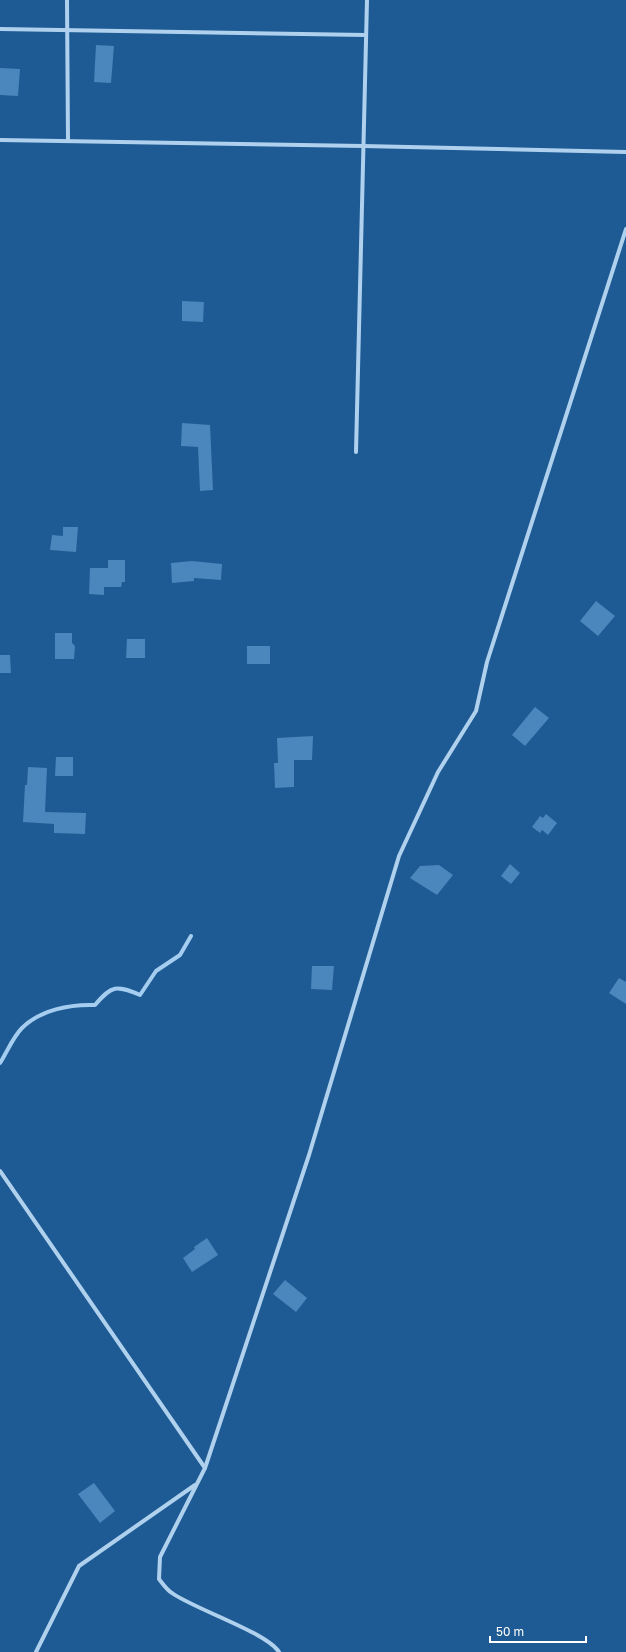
<svg xmlns="http://www.w3.org/2000/svg" width="626" height="1652" viewBox="0 0 626 1652" font-family="'Golos Text',sans-serif">
<style>
.lines{fill:none;stroke-linecap:round;stroke-linejoin:round}
.stream{stroke:#a4cdf0;stroke-width:4}
.building{fill:#4b86bc}
.minor{stroke:#b0d1ee;stroke-width:4}
</style>
<rect width="100%" height="100%" fill="#1e5b94"/>
<g class="lines">
<!-- stream -->
<path class="stream" d="M0 1063C7 1052 13 1037 22 1028 40 1010 70 1004 95 1005 112 985 116 985 140 995L156 971 180 955 191 936"/>
</g>
<!-- building -->
<g class="building">
<polygon points="96,45 114,46 111,83 94,82"/>
<polygon points="0,68 20,69 18,96 0,95"/>
<polygon points="182,301 204,302 203,322 182,321"/>
<polygon points="182,423 210,425 213,490 200,491 198,447 181,446"/>
<polygon points="63,527 78,527 76,552 50,550 52,535 63,536"/>
<polygon points="108,560 125,560 125,582 122,582 121,587 104,587 104,595 89,594 90,568 108,568"/>
<polygon points="192,561 222,564 221,580 194,578 194,581 172,583 171,563"/>
<polygon points="596,601 615,616 598,636 580,621"/>
<polygon points="55,633 72,633 72,643 75,646 74,659 55,659"/>
<polygon points="127,639 145,639 145,658 126,658"/>
<rect x="247" y="646" width="23" height="18"/>
<polygon points="0,655 10,655 11,673 0,673"/>
<polygon points="535,707 549,718 525,746 512,735"/>
<polygon points="313,736 312,760 294,760 294,787 275,788 274,763 278,763 277,738"/>
<polygon points="56,757 73,757 73,776 55,776"/>
<polygon points="28,767 47,768 45,812 86,813 85,834 54,833 54,824 23,822 25,785 27,785"/>
<polygon points="546,814 557,823 548,835 542,830 540,833 532,827 540,816 543,818"/>
<polygon points="510,864 520,873 511,884 501,876"/>
<polygon points="439,865 453,875 437,895 410,878 420,866"/>
<polygon points="312,966 334,966 332,990 311,989"/>
<polygon points="619,978 626,982 626,1004 609,993"/>
<polygon points="207,1238 218,1255 192,1272 183,1258 195,1249 194,1247"/>
<polygon points="285,1280 307,1298 296,1312 273,1294"/>
<polygon points="94,1483 115,1511 100,1523 78,1494"/>
</g>
<g class="lines">
<!-- minor -->
<g class="minor">
<polyline points="67,0 68,141"/>
<polyline points="0,29 366,35"/>
<polyline points="0,140 363,146 626,152"/>
<polyline points="356,452 367,0"/>
<path d="M0 1171 205 1468 160 1557 159 1579C163 1584 167 1590 172 1593 194 1609 266 1632 279 1652"/>
<polyline points="205,1468 309,1155 399,856 438,772 476,711 487,662 626,229"/>
<polyline points="36,1652 79,1566 195,1485"/>
</g>
</g>
<!-- scale -->
<path d="M490 1636v6h96v-6" fill="none" stroke="#ffffff" stroke-width="2"/>
<text x="496" y="1636" font-size="12" fill="#ffffff" stroke="#1e5b94" stroke-width="3" paint-order="stroke">50 m</text>
</svg>
